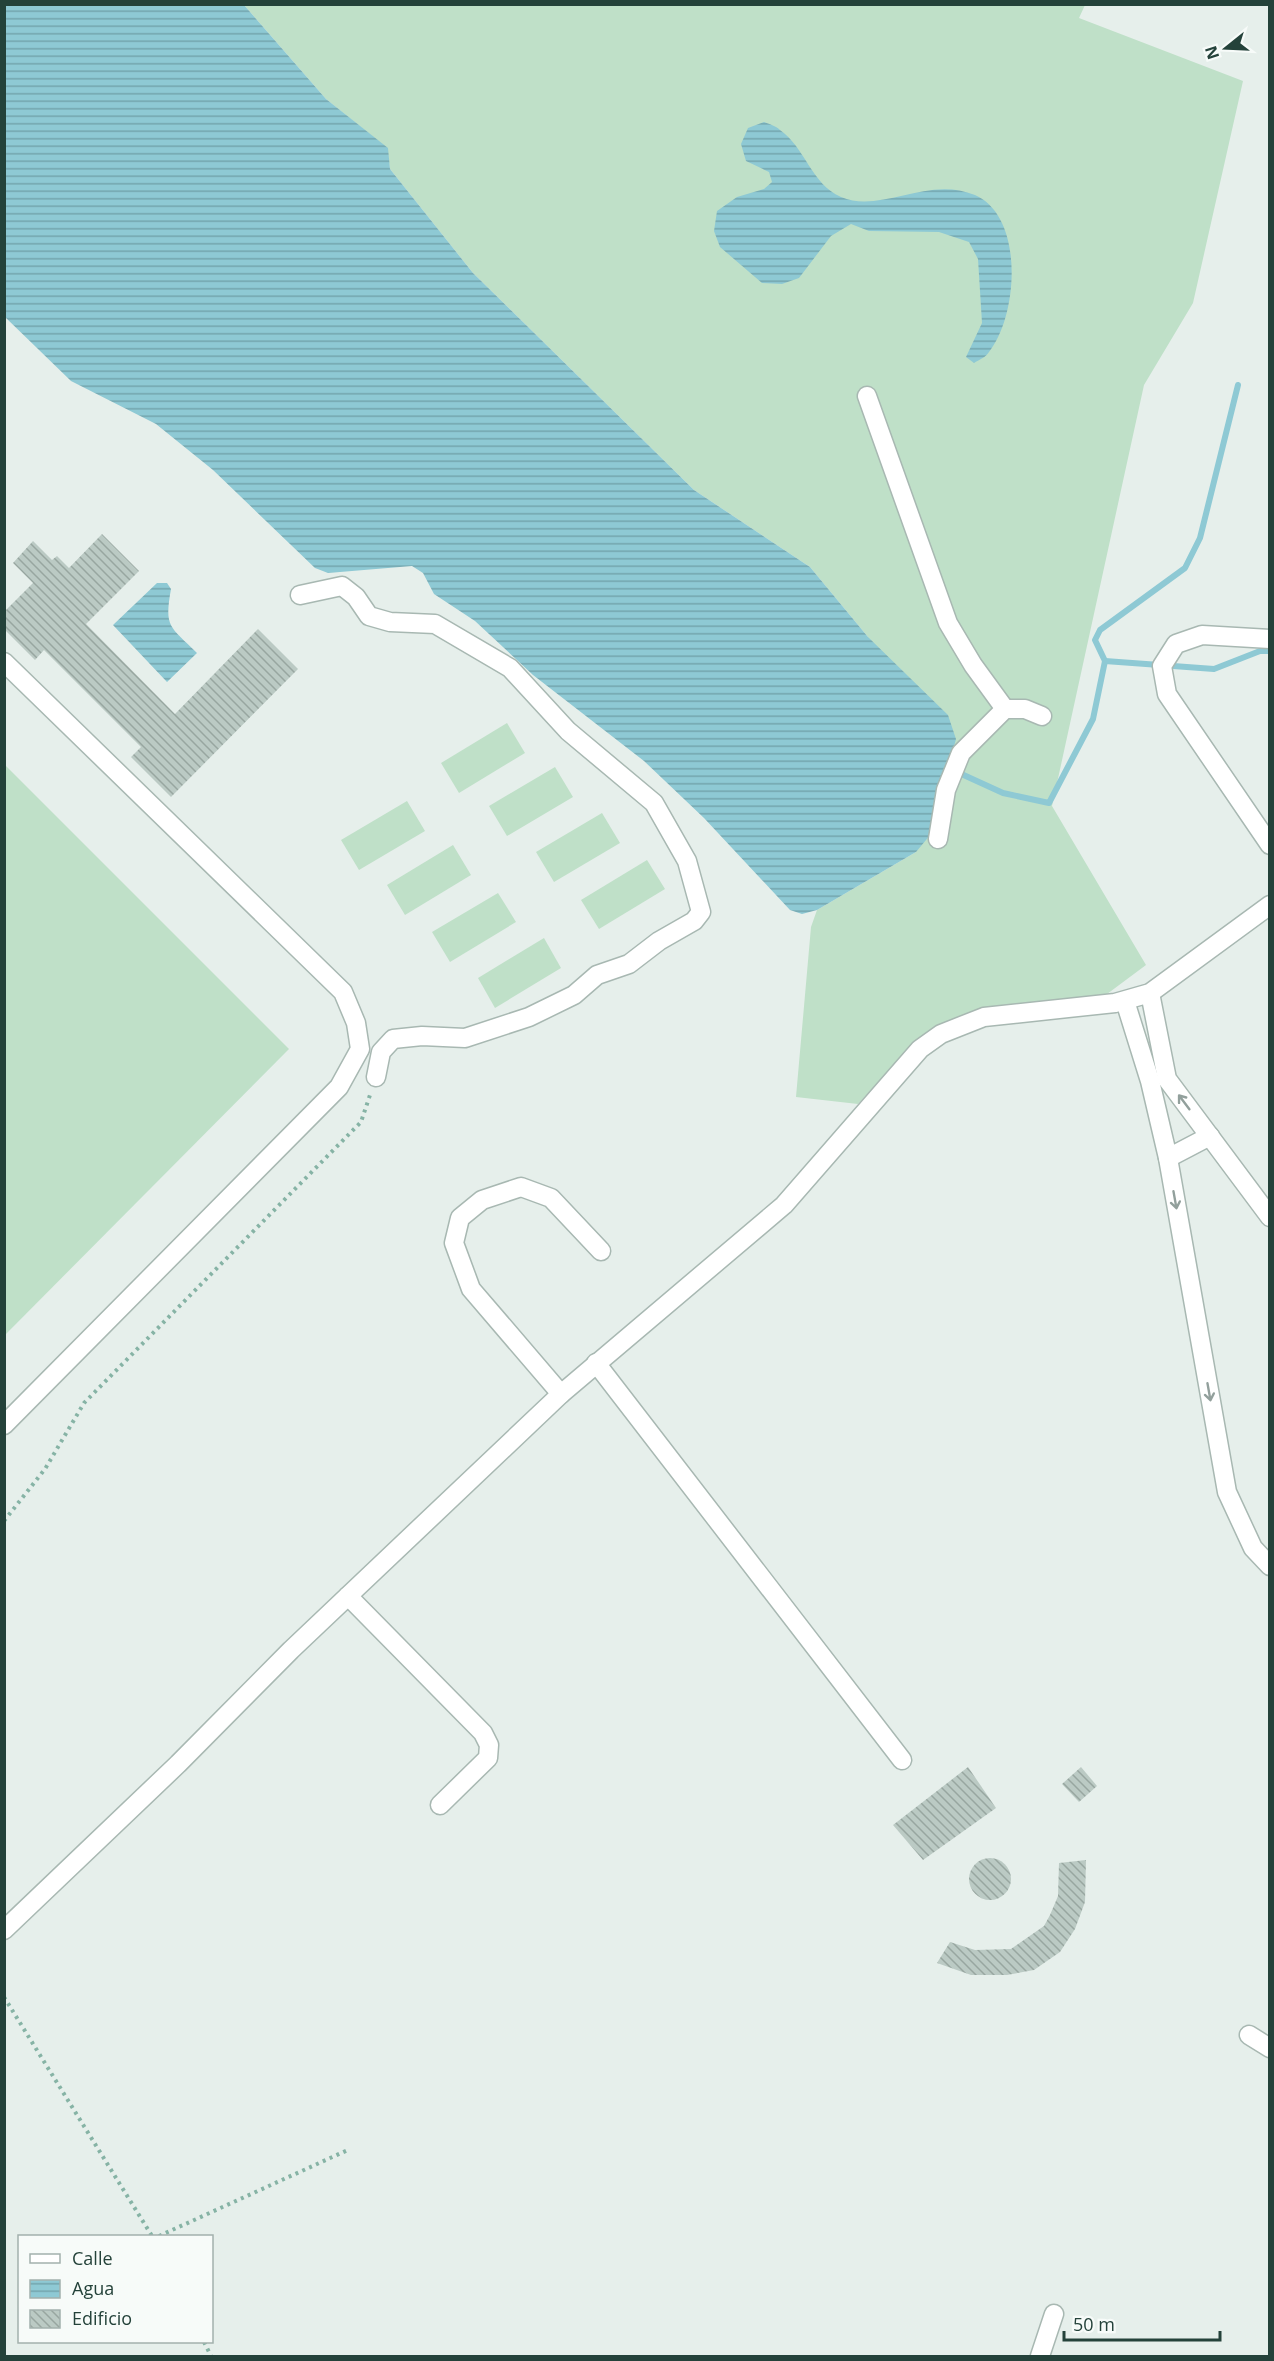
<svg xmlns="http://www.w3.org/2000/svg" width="1274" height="2361" viewBox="0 0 1274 2361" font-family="'Open Sans',sans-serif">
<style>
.grass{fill:#bfe0c8}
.water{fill:url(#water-rules)}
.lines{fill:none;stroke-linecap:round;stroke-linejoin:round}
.stream{stroke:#8ec9d4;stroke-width:6}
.building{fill:url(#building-back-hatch)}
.minor-casing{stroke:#a8b8b2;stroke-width:21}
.path{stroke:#86b3a5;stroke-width:4;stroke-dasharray:3 4.5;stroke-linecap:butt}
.minor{stroke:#fff;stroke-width:18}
.oneway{stroke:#92a09c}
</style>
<defs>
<pattern id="water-rules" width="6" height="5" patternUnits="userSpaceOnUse" patternTransform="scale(1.5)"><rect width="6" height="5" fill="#8ec9d4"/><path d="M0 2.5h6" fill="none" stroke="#74a5ad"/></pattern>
<pattern id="building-back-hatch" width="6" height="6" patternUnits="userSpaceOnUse" patternTransform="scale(1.5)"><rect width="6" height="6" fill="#bbcac4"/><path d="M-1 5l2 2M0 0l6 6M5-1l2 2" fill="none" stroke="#98a6a0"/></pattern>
</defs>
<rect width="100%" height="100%" fill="#e6efeb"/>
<!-- grass -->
<g class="grass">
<polygon points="244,5 1085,5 1079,18 1243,81 1193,303 1144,385 1052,806 1146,965 1099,1000 934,1031 903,1055 858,1104 796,1097 811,927 817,910 916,852 868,637 810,567 694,490 473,273 390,169 387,148 326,99"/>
<polygon points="507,723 525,753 459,793 441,763"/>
<polygon points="4,764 289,1049 5,1335 4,1335"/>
<polygon points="555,767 573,797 507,836 489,806"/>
<polygon points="407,801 425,831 359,870 341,840"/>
<polygon points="602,813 620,843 554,882 536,852"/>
<polygon points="453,845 471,875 405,915 387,885"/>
<polygon points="647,860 665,889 599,929 581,900"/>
<polygon points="498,893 516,922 450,962 432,932"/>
<polygon points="544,938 561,968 495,1008 478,978"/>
</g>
<!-- water -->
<g class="water">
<polygon points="4,5 244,5 326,99 388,148 390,169 473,273 694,490 810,567 868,637 948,715 956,739 931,834 916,852 817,910 802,914 790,910 704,818 644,761 533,675 475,621 434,594 423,573 412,566 328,573 315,568 213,470 156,424 71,381 5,317"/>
<path d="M764 122C769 124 776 126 780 130 805 147 811 184 841 197 881 214 927 175 975 195 1025 217 1018 316 989 352 986 357 979 360 974 363L966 357 982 323 978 259 969 242 939 232 869 231 851 224 831 236 799 278 782 284 762 283 720 247 714 231 717 211 737 197 764 189 772 182 769 172 746 161 741 144 748 128Z"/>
<path d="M157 583H167L171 589C164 628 170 626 197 653L167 682 113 625Z"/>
</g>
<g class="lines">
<!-- stream -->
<g class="stream">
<polyline points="1105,661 1095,640 1100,630 1185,568 1200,538 1238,385"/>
<polyline points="957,772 1003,793 1049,803 1093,719 1105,661 1214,669 1260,651 1270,651"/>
</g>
</g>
<!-- building -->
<g class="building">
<polygon points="102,534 139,571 86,624 175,714 258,629 298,669 171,797 131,757 141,747 44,650 35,660 4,629 4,612 33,583 13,563 33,541 52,560 57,556 69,568"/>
<polygon points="968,1767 996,1808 923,1860 893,1825"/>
<polygon points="1081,1767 1097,1786 1079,1802 1062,1784"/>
<circle cx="990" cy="1879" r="21"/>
<polygon points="1086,1860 1085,1902 1075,1929 1060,1952 1034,1970 1007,1975 971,1975 937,1963 950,1942 975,1950 1011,1949 1044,1926 1050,1915 1058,1896 1059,1863"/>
</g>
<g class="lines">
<defs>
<g id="minor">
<polyline points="867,396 948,623 973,665 1005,709"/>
<polyline points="300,595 342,586 356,597 369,616 390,622 435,624 510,668 568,731 654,803 687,861 701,912 694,921 659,941 629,964 597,975 574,995 529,1017 465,1038 422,1036 393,1039 381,1052 376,1077"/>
<polyline points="1270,639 1202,635 1176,644 1162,666 1167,694 1270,845"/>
<polyline points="4,662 343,992 356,1023 360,1049 339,1087 4,1425"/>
<polyline points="938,839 946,790 961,753 1005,709 1025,709 1042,716"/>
<polyline points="1150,993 1167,1079 1270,1217"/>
<polyline points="1125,1001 1150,1081 1168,1158 1227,1492 1253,1548 1270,1566"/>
<polyline points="1168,1158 1210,1136"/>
<polyline points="596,1363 902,1760"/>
<polyline points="561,1394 471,1289 454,1243 460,1218 482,1200 521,1187 551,1198 601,1251"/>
<polyline points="348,1596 483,1733 489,1745 488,1758 440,1805"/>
<polyline points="4,1930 178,1764 291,1650 561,1394 784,1205 920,1049 941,1034 984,1017 1115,1003 1150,993 1270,905"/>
<polyline points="1249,2035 1270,2048"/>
<polyline points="1040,2356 1054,2314"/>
</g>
</defs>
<!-- minor casing -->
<use href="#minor" class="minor-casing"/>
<!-- path -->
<g class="path">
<polyline points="4,1521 45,1469 84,1403 361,1122 370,1095"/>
<polyline points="4,1997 152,2236"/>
<polyline points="159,2236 350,2149"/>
<polyline points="204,2342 211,2356"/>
</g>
<!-- minor -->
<use href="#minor" class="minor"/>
</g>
<!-- one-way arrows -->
<defs><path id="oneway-shaft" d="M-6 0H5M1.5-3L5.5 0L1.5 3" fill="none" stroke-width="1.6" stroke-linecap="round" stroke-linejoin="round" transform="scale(1.5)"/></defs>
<g class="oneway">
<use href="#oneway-shaft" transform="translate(1184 1102) rotate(-127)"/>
<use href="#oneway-shaft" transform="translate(1175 1200) rotate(80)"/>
<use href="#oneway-shaft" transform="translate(1209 1392) rotate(80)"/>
</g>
<!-- border -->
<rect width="1274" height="2361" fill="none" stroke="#24423a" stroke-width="12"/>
<!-- legend -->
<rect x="18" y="2235" width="195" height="108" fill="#f7fbf9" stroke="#a3b1ad" stroke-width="1.5"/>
<rect x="30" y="2254" width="30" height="9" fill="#ffffff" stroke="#a3b1ad" stroke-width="1.5"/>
<text x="72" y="2265" font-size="18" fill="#24423a">Calle</text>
<rect x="30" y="2280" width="30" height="18" fill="url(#water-rules)" stroke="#a3b1ad" stroke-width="1.5"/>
<text x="72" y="2295" font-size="18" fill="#24423a">Agua</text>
<rect x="30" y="2310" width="30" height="18" fill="url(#building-back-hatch)" stroke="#a3b1ad" stroke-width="1.5"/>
<text x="72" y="2325" font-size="18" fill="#24423a">Edificio</text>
<!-- north arrow -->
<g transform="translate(1226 48) rotate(252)" stroke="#f7fbf9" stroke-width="4.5" paint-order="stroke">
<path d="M0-4.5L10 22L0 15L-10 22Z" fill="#24423a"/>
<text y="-9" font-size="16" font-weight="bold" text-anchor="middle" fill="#24423a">N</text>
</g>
<!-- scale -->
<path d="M1064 2331v9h156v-9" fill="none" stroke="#24423a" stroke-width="3"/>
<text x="1073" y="2331" font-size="18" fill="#24423a" stroke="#f7fbf9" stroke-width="4.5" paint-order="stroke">50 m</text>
</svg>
